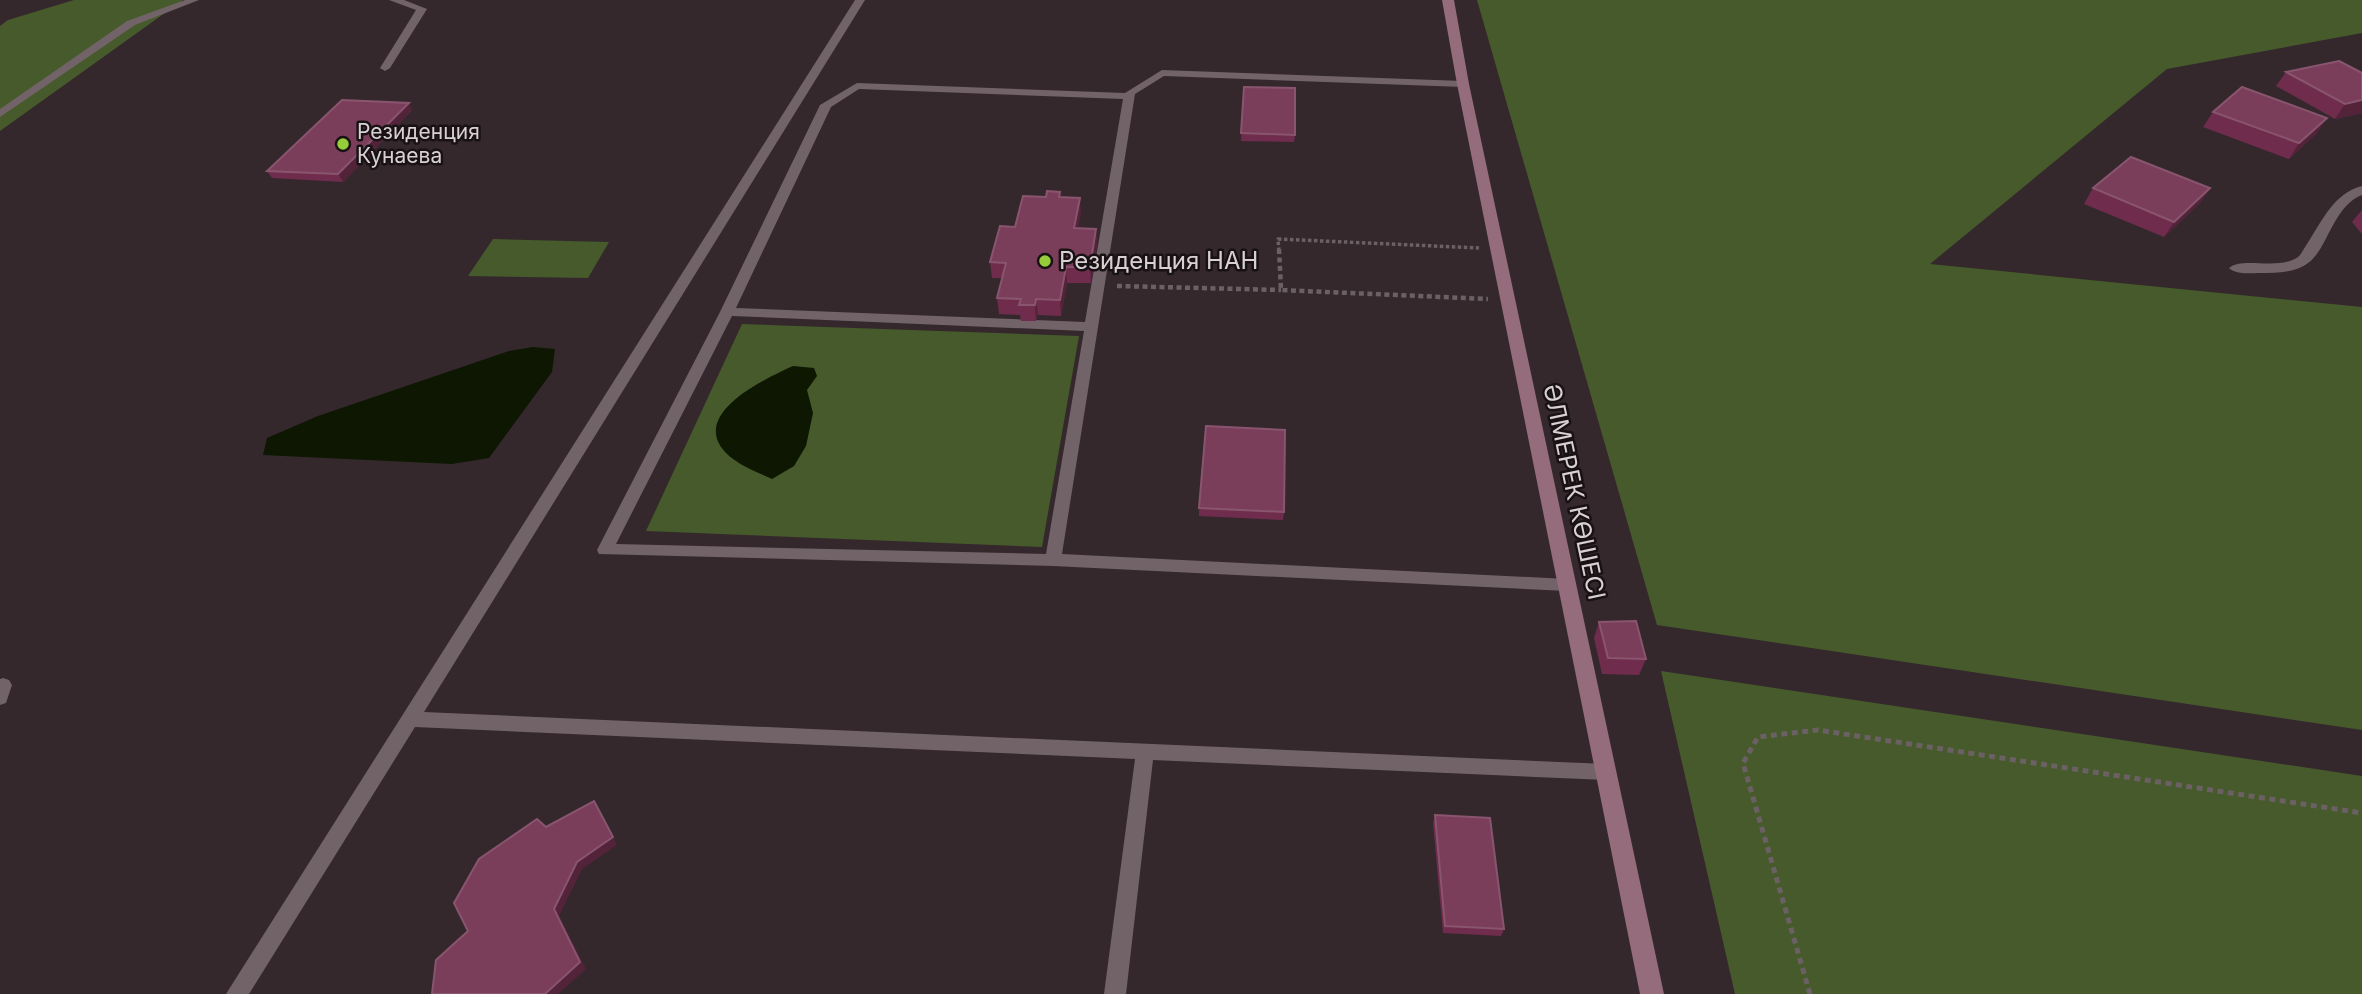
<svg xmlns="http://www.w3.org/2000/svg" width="2362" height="994" viewBox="0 0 2362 994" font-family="Inter,sans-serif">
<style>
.green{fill:#465a2b}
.water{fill:#0d1702}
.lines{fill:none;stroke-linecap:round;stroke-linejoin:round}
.path-far2{stroke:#6b6064;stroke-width:3.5;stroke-dasharray:3.5 2.5;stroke-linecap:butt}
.path-far1{stroke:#6b6064;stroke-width:4.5;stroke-dasharray:5 3.5;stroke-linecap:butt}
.path{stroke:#6b6064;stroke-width:5;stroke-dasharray:6 4.5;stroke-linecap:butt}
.lane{fill:#716368;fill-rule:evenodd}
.street{fill:#716368;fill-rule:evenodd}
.secondary{fill:#946c7c;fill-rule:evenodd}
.wall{fill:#6f2c4d}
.shaded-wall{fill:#53233a}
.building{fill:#7a3e5b;stroke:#89556e;stroke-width:2}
.poi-dot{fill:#96cc3a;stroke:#181215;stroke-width:2.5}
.labels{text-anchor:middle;stroke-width:5;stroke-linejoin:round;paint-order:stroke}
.far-poi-label{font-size:21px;fill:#d9d0d3;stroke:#181215;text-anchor:start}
.poi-label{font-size:24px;fill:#d9d0d3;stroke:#181215;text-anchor:start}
.street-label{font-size:24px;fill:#d9d0d3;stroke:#181215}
</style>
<rect width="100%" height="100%" fill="#34282d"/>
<!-- green -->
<g class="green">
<polygon points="74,0 183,0 0,131 0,26 8,20"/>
<polygon points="1477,0 2362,0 2362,33 2167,69 1930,264 2362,307 2362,730 1657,625"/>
<polygon points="493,239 609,242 588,278 468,276"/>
<polygon points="742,324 1079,336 1042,547 646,531"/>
<polygon points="1661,671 2362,776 2362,994 1735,994"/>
</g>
<!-- water -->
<g class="water">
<polygon points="533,347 555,349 552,372 489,458 452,464 263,455 267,438 318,416 509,351"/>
<path d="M793 366 814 368 817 376 807 390 813 413 806 446 794 466 772 479C755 471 732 463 721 447 696 410 769 377 793 366Z"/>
</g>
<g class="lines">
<!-- path-far2 -->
<polyline class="path-far2" points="1279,251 1278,239 1479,248"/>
<!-- path-far1 -->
<g class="path-far1">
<polyline points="1279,249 1281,290 1488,299"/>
<polyline points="1117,286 1281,290"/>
</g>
<!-- path -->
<polyline class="path" points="1810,994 1743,763 1758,737 1818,730 2362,813"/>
<!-- lane -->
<g class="lane">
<polygon points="185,0 199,0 135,25 0,117 0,109 127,21"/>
<polygon points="389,0 404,0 427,9 390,68 385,71 380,68 416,10"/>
<polygon points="855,0 865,0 424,712 1606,764 1613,766 1615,772 1613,778 1606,780 1153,760 1126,994 1104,994 1135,759 415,727 249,994 226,994"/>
<path d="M1162 70 1463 81 1468 84 1463 87 1164 76 1135 94 1062 554 1567 579 1573 580 1575 585 1573 590 1567 591 1053 566 599 554 597 550 720 312 820 105 857 83 1125 93ZM859 89 1123 99 1085 322 736 308 831 107ZM732 316 1084 331 1046 554 616 544Z"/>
<polygon points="3,678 9,680 12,685 6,703 0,705 0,679"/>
</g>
<!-- street -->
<path class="street" d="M2362 186V195C2333 206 2328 249 2308 263 2295 273 2276 273 2260 273 2250 273 2236 275 2229 268 2242 256 2278 271 2298 257 2301 255 2304 248 2307 244 2322 221 2334 193 2362 186Z"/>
<!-- secondary -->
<polygon class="secondary" points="1442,0 1454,0 1469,84 1664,994 1640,994 1457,84"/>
</g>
<!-- wall -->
<g class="wall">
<polygon points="2286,72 2362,73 2362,113 2335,119 2276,86"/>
<polygon points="1244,87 1295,135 1294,142 1241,141"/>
<polygon points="412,110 343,182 272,178 267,171"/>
<polygon points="2213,112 2317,133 2289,159 2203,127"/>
<polygon points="2093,188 2210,188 2200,203 2164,237 2084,204"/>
<polygon points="1060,192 1061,197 1081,213 1078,228 1096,229 1097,245 1091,283 1067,283 1061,316 1038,315 1036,321 1021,321 1020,315 999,314 997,298 1002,278 992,278 990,262 1046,197"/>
<polygon points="2362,210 2362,234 2352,222"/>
<polygon points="1199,508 1284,512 1283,520 1199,516"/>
<polygon points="1599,622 1646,659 1639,675 1602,674 1594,638"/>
<polygon points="1435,815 1504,929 1501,936 1443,933 1433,823"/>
</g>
<!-- shaded-wall -->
<g class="shaded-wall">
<polygon points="2362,100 2362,113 2335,119 2345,104"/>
<polygon points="409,103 412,110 343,182 338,174"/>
<polygon points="2327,118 2317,133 2289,159 2299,143"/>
<polygon points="2210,188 2200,203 2164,237 2174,222"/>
<polygon points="1080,198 1081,213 1075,243 1074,228"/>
<polygon points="1096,229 1097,245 1091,283 1090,267"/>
<polygon points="1066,267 1067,283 1061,316 1060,300"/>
<polygon points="1036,299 1038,315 1036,321 1035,305"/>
<polygon points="594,801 617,845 582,869 559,916 586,969 558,994 545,994 554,909"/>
</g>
<!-- building -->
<g class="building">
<polygon points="2339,61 2362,73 2362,100 2345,104 2286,72"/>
<polygon points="1244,87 1295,88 1295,135 1241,133"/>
<polygon points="2242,87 2327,118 2299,143 2213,112"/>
<polygon points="342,100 409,103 338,174 267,171"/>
<polygon points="2131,157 2210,188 2174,222 2093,188"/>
<polygon points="1047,191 1060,192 1059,197 1080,198 1074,228 1096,229 1090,267 1066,267 1060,300 1036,299 1035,305 1019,305 1021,299 997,298 1006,263 990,262 1000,226 1015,227 1023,196 1046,197"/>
<polygon points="1206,426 1285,430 1284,512 1199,508"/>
<polygon points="1636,621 1646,659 1608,658 1599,622"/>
<polygon points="594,801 613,837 577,862 554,909 580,962 545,994 432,994 436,960 468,931 454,903 479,859 537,819 546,827"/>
<polygon points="1435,815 1490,818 1504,929 1445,926"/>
</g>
<!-- markers -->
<g class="poi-dot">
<circle cx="343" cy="144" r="7"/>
<circle cx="1045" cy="261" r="7"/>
</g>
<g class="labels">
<!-- far-poi labels -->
<g class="far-poi-label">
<text x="357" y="139">Резиденция<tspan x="357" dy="24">Кунаева</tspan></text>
</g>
<!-- poi labels -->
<g class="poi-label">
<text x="1059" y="269">Резиденция НАН</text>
</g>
<!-- street labels -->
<g class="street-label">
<text transform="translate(1574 492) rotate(78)" y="8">ӘЛМЕРЕК КӨШЕСІ</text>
</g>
</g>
</svg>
